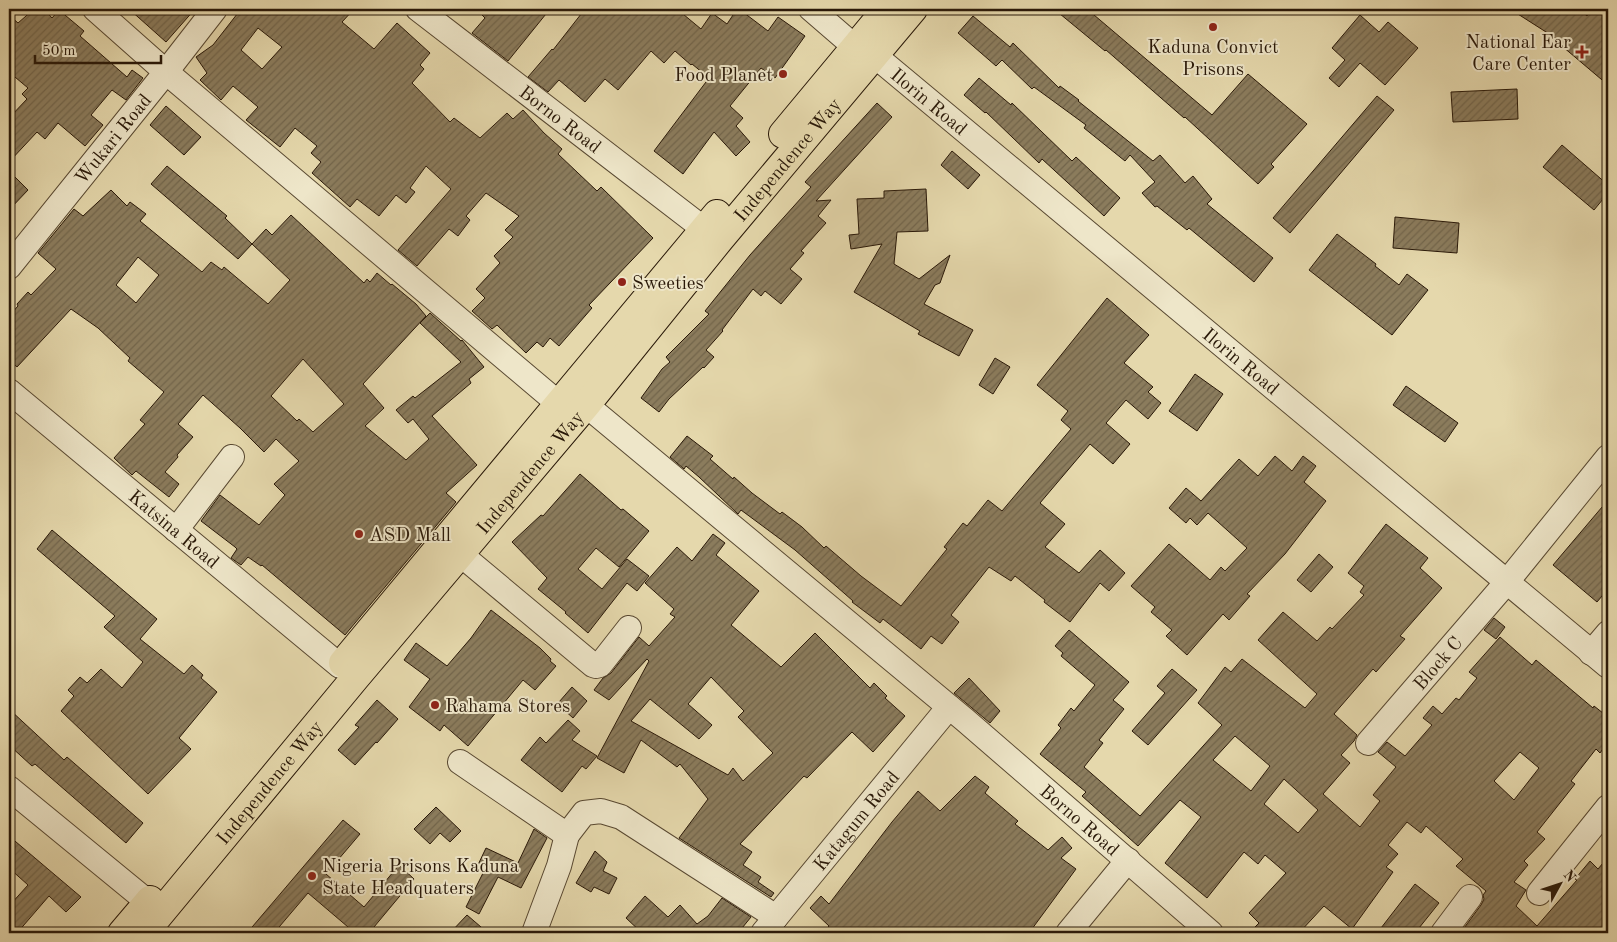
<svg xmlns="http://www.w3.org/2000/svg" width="1617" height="942" viewBox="0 0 1617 942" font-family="'Old Standard TT',serif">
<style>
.building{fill:url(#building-hatch);stroke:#291808;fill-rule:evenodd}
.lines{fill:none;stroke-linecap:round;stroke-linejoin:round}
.minor-casing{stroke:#584831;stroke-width:26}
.major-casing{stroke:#291808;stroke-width:30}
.minor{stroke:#eee6c9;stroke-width:24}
.major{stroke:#e5d8ac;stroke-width:28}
.poi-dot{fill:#8f2418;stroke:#eee6c9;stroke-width:2}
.labels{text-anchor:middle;stroke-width:4;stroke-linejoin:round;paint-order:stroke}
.poi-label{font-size:19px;fill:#291808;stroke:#eee6c9;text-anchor:start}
.street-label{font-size:19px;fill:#291808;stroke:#eee6c9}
</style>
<defs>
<pattern id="building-hatch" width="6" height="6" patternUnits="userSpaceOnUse" patternTransform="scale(1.25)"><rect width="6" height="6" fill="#8b7c5d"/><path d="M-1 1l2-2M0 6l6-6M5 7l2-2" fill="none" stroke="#72654b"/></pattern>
</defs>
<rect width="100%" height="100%" fill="#e5d8ac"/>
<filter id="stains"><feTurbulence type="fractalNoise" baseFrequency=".004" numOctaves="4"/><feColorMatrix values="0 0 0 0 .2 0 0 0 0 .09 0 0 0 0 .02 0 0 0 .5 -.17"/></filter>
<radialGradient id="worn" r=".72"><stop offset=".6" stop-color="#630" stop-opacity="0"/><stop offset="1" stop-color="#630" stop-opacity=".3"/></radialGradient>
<!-- building -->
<g class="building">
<polygon points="34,9 44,9 52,18 59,10 84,31 80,36 127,77 132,70 143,78 126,100 112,90 91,115 103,125 85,146 58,123 45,139 37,132 9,162 9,118 27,99 22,94 28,88 9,72 9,15 18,23"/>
<polygon points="129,9 195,9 166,42"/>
<path d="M241 9H354L342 22 374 49 397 23 430 53 420 65 424 69 412 83 450 122 454 118 480 138 507 113 513 119 523 110 544 133 562 149 558 154 597 191 601 187 653 238 589 305 592 308 559 346 550 338 543 347 537 342 526 353 497 325 492 329 472 311 485 298 476 289 500 263 494 256 513 237 505 230 519 216 486 193 466 216 470 220 458 236 449 229 417 266 398 250 451 189 426 166 410 188 415 192 406 203 396 195 379 216 357 199 350 207 312 173 321 162 311 153 317 146 295 128 280 147 246 120 258 107 233 86 221 100 200 80 207 73 196 57 213 45ZM258 28 282 47 262 69 241 50Z"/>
<polygon points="476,9 550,9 508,61 472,33 485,18"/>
<polygon points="585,9 677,9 701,29 712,13 727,24 737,9 739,9 768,31 778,17 805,36 775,78 761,68 730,106 743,118 736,126 750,142 736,156 714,132 683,174 654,151 709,78 692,64 691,65 675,51 664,63 651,51 618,90 605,79 585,102 559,80 548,92 528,77 552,49 553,50"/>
<polygon points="1054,9 1087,9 1212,115 1248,74 1307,124 1271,164 1274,167 1258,184 1185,117 1184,118 1106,50 1105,51"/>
<polygon points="1510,9 1579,9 1587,16 1591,9 1608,9 1608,85 1556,41 1557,39"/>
<polygon points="1360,15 1379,32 1388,22 1418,48 1385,85 1360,63 1339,87 1329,78 1345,60 1332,48"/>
<polygon points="973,16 1010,47 1013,43 1059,88 1060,86 1079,100 1078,101 1153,161 1160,155 1185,183 1193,176 1212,199 1207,204 1273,258 1254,282 1189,228 1187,230 1157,206 1155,207 1142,193 1155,182 1130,155 1125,161 1084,128 1086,125 1034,87 1032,89 1002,60 996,66 958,33"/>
<polygon points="979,78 1011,105 1012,103 1072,161 1076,157 1120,198 1104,216 1042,159 1039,163 986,112 985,113 964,95"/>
<polygon points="1517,89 1518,119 1453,122 1451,92"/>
<polygon points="1377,96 1394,110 1290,233 1273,218"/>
<polygon points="877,103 892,117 816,201 831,200 818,216 826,223 801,251 804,253 790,269 802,279 781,304 765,291 761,296 753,289 722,330 723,331 706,350 714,357 704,368 703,367 669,399 659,412 641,398 662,369 670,362 666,357 709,314 705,311 750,255 811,187 805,182"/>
<polygon points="166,106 201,137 184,155 150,125"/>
<polygon points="1562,145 1608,185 1608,193 1594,210 1543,167"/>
<polygon points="952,151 980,175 968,189 941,165"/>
<polygon points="167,166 227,216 225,218 252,244 238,259 151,184"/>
<polygon points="9,171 28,190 9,210"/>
<polygon points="926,189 928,231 897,232 894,264 919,279 950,255 940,283 935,285 924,304 973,330 959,356 918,334 920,331 854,292 882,244 851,249 849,235 859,234 857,199 884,198 884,191"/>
<path d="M111 190 127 206 130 202 146 214 140 221 202 272 211 262 222 270 224 267 268 304 290 280 252 244 266 229 272 235 291 215 364 283 367 279 370 282 377 273 391 285 392 284 416 304 426 316 363 384 384 408 365 426 406 460 429 439 413 419 408 423 396 410 413 396 415 398 461 362 420 323 430 313 461 341 462 340 484 367 469 379 471 383 432 416 477 465 446 493 456 502 345 635 262 565 261 566 248 557 241 565 238 563 231 558 237 549 235 547 201 521 220 495 259 525 285 495 274 484 299 461 276 439 264 452 240 428 203 395 178 424 193 437 177 455 178 457 165 472 179 484 169 497 136 471 132 475 114 458 145 424 140 420 164 392 128 361 130 358 98 328 71 309 17 367 9 360V316L18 306 17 304 28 292 31 295 56 269 38 253 74 209 83 216ZM138 257 159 275 136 303 116 285ZM303 359 344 404 313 432 299 419 297 421 271 396Z"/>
<polygon points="1395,217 1459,223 1457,253 1393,248"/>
<polygon points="1337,234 1376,264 1375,266 1399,285 1407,274 1428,290 1392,335 1309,270"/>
<polygon points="1107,298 1149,335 1124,363 1153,387 1148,392 1161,403 1148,419 1126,400 1106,423 1130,444 1113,464 1090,444 1040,503 1065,524 1045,547 1079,573 1100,550 1125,573 1109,591 1100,583 1070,622 1044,602 1045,600 1015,576 1011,581 989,567 951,615 959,622 942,644 931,636 921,649 883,619 880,623 852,602 853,601 795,550 741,510 738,514 699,477 686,466 684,469 670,457 687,436 713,456 710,459 733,479 734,477 752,493 780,514 782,512 802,527 824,548 826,546 861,576 901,606 947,549 944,547 963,523 967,526 988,500 1002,511 1071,429 1061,420 1068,411 1037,385"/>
<polygon points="995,358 1010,367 993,394 979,385"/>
<polygon points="1195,374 1223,394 1197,431 1169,411"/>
<polygon points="1406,386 1458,423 1445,442 1393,405"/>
<polygon points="1275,456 1292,471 1303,456 1316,466 1304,482 1326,501 1285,554 1247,594 1250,596 1229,620 1223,614 1187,655 1166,636 1172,630 1151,612 1155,607 1131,586 1169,544 1210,580 1221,567 1225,571 1247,548 1208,513 1197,525 1190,518 1186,523 1169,508 1186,488 1201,501 1239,459 1258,476"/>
<polygon points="580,474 621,510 623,509 649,531 619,567 596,548 578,569 602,589 627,559 649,576 637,591 627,583 588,633 565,613 566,612 538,589 547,578 512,542 541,515 543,516"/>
<polygon points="1608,500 1608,589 1597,602 1553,565"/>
<path d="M1386 524 1428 558 1420 568 1442 588 1400 636 1405 639 1376 672 1373 669 1334 714 1357 735 1354 741 1341 755 1350 763 1323 794 1360 827 1380 801 1373 795 1396 767 1378 752 1387 742 1405 756 1432 725 1423 718 1433 706 1442 714 1456 698 1459 700 1477 678 1469 672 1500 637 1532 665 1536 660 1593 708 1594 706 1608 717V742L1600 753 1596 749 1571 781 1575 784 1537 832 1545 839 1524 861 1528 865 1514 882 1526 890 1516 906 1537 926 1577 880 1575 879 1590 861 1598 869 1608 857V933H1470L1464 928 1481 905 1484 899 1483 895 1486 891 1456 866 1463 859 1426 826 1421 833 1407 822 1388 845 1398 854 1386 867 1393 872 1352 929 1324 906 1299 933H1249L1259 923 1249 913 1286 873 1265 855 1258 864 1244 852 1207 898 1165 863 1201 817 1180 800 1138 846 1082 796 1086 792 1040 754 1061 728 1058 725 1071 708 1074 711 1095 685 1061 656 1063 653 1055 646 1069 630 1129 682 1113 700 1124 709 1099 740 1103 743 1084 767 1140 816 1222 725 1198 703 1225 667 1231 672 1242 659 1305 708 1317 694 1258 640 1283 612 1317 641 1330 627 1332 629 1364 595 1360 592 1364 586 1348 573ZM1235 736 1270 766 1251 791 1213 760ZM1520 752 1539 768 1514 800 1494 781ZM1284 779 1318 810 1298 833 1264 804Z"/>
<polygon points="52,530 157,619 140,639 184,674 192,665 203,675 201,678 217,692 179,738 191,749 148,794 61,711 74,696 68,690 80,677 87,683 101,669 122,688 143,662 104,627 115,616 37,549"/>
<path d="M713 534 725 543 716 555 759 591 731 625 781 667 815 633 870 688 874 683 887 696 885 698 905 716 873 752 852 732 807 778 804 776 740 844 752 852 743 865 761 877 758 882 774 893 771 897 679 838 708 799 680 764 677 767 641 740 624 773 597 758 649 661 647 659 609 700 594 690 603 678 611 673 639 637 649 646 675 617 670 614 674 609 645 583 677 547 692 561ZM711 677 744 711 738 717 773 753 743 781 733 768 728 775 631 721 650 699 699 739 712 725 688 704Z"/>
<polygon points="1319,554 1333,567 1311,592 1297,580"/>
<polygon points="491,610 540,648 551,659 550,661 556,666 535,690 523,680 468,746 444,725 440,731 409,707 430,679 404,660 416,643 447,666 471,638"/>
<polygon points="1494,618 1505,627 1496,639 1484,630"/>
<polygon points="1172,669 1197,690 1148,745 1132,731 1165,693 1157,686"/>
<polygon points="969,678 1000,711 990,723 954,693"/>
<polygon points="572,687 587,701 573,718 562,708 564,706 559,702"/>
<polygon points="377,700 398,719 377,743 376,742 355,765 338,750 359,727 355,725"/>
<polygon points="9,709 64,760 67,757 143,823 126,843 35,764 32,766 9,745"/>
<polygon points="568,720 580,731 572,740 597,756 586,769 582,766 562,792 521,760 540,737 546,743"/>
<polygon points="975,776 989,787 985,793 1018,821 1015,824 1048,850 1062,837 1072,848 1061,858 1076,869 1029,933 822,933 829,926 810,908 821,896 829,904 892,822 918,791 940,811"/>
<polygon points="436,807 461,831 450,842 440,833 430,844 414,829"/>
<polygon points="343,820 360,834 326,874 364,907 399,865 414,879 369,933 343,933 348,927 308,893 274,933 247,933"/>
<polygon points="534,829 547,838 521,888 498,877 479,914 466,907 483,873 476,869 486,848 518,863"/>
<polygon points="9,836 81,897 66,912 49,896 17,933 9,933 9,906 28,885 9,868"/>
<polygon points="595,851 607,862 603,871 617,878 609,894 594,887 591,892 576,883"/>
<polygon points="1415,884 1439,903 1415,933 1388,933 1381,928"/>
<polygon points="645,896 668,917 680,905 697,924 708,916 722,898 751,917 738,933 642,933 626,918"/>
<polygon points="467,915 488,933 450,933"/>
</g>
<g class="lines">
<defs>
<g id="minor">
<polyline points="95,9 166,72 558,403"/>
<path id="s1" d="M418 9 704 229"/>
<polyline points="811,9 855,47"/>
<path id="s2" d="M874 55 1608 666"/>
<path id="s3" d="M9 267 166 72 215 9"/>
<path id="s4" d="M9 391 340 666"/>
<path id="s5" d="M586 405 965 720 1211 933"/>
<polyline points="176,530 232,457"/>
<polyline points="460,554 593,665 596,666 600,665 629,628"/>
<polyline points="1591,653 1608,633"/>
<path id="s6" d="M1368 743 1506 583 1608 457"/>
<polyline points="460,762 567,835 584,813 601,811 621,817 776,917"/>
<polyline points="9,788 148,902"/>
<polyline points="1539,893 1608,807"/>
<polyline points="534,933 559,866 567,835"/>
<path id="s7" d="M763 933 949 707"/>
<polyline points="1068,933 1128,860"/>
<polyline points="1443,933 1470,897"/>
</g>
<g id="major">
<polyline points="783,134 887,9"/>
<polyline points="343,663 717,214"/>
<polyline points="122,933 150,900"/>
<path id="s8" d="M144 933 356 677 586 405 720 239 913 9"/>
</g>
</defs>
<!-- minor casing -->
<use href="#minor" class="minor-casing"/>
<!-- major casing -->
<use href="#major" class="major-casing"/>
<!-- minor -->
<use href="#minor" class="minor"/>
<!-- major -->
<use href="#major" class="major"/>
</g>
<!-- markers -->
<g class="poi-dot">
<circle cx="1213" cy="27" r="5"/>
<path d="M1579.5 44.5h5v5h5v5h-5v5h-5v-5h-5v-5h5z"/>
<circle cx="783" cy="74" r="5"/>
<circle cx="622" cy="282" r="5"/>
<circle cx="359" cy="534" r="5"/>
<circle cx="435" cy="705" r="5"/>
<circle cx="312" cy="876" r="5"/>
</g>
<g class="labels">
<!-- poi labels -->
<g class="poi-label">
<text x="1571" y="48" text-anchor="end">National Ear<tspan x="1571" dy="22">Care Center</tspan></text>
<text x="1213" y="53" text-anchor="middle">Kaduna Convict<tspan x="1213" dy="22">Prisons</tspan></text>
<text x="773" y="81" text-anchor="end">Food Planet</text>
<text x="632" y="289">Sweeties</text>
<text x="369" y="541">ASD Mall</text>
<text x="445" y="712">Rahama Stores</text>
<text x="322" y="872">Nigeria Prisons Kaduna<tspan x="322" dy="22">State Headquaters</tspan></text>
</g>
<!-- street labels -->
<g class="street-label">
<text dy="7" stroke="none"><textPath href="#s2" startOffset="72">Ilorin Road</textPath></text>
<text dy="7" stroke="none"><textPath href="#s1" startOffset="180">Borno Road</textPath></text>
<text dy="7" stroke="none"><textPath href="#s3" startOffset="165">Wukari Road</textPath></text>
<text dy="7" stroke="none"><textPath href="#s8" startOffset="1006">Independence Way</textPath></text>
<text dy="7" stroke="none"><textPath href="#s2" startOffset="478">Ilorin Road</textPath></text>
<text dy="7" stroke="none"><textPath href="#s8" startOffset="601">Independence Way</textPath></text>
<text dy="7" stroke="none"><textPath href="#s4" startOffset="215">Katsina Road</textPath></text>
<text dy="7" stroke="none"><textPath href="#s6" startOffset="106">Block C</textPath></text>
<text dy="7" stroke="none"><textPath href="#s8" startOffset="196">Independence Way</textPath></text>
<text dy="7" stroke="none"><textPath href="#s5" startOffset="645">Borno Road</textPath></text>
<text dy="7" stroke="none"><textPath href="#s7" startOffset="146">Katagum Road</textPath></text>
</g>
</g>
<!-- margin -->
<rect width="1617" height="942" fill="none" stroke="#e5d8ac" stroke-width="30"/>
<rect x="10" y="10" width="1597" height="922" fill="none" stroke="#291808" stroke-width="2.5"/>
<rect x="15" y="15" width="1587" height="912" fill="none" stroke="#291808"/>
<!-- north arrow -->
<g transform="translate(1560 884) rotate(50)" stroke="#eee6c9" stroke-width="4" paint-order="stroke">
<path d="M0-4L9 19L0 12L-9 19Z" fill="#291808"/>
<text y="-8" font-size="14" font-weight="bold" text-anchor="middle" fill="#291808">N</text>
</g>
<!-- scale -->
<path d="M35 55v8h126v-8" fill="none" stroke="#291808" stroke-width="2.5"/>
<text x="42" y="55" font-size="15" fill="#291808" stroke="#eee6c9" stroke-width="4" paint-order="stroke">50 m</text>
<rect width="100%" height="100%" filter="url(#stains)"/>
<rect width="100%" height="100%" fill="url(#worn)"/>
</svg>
